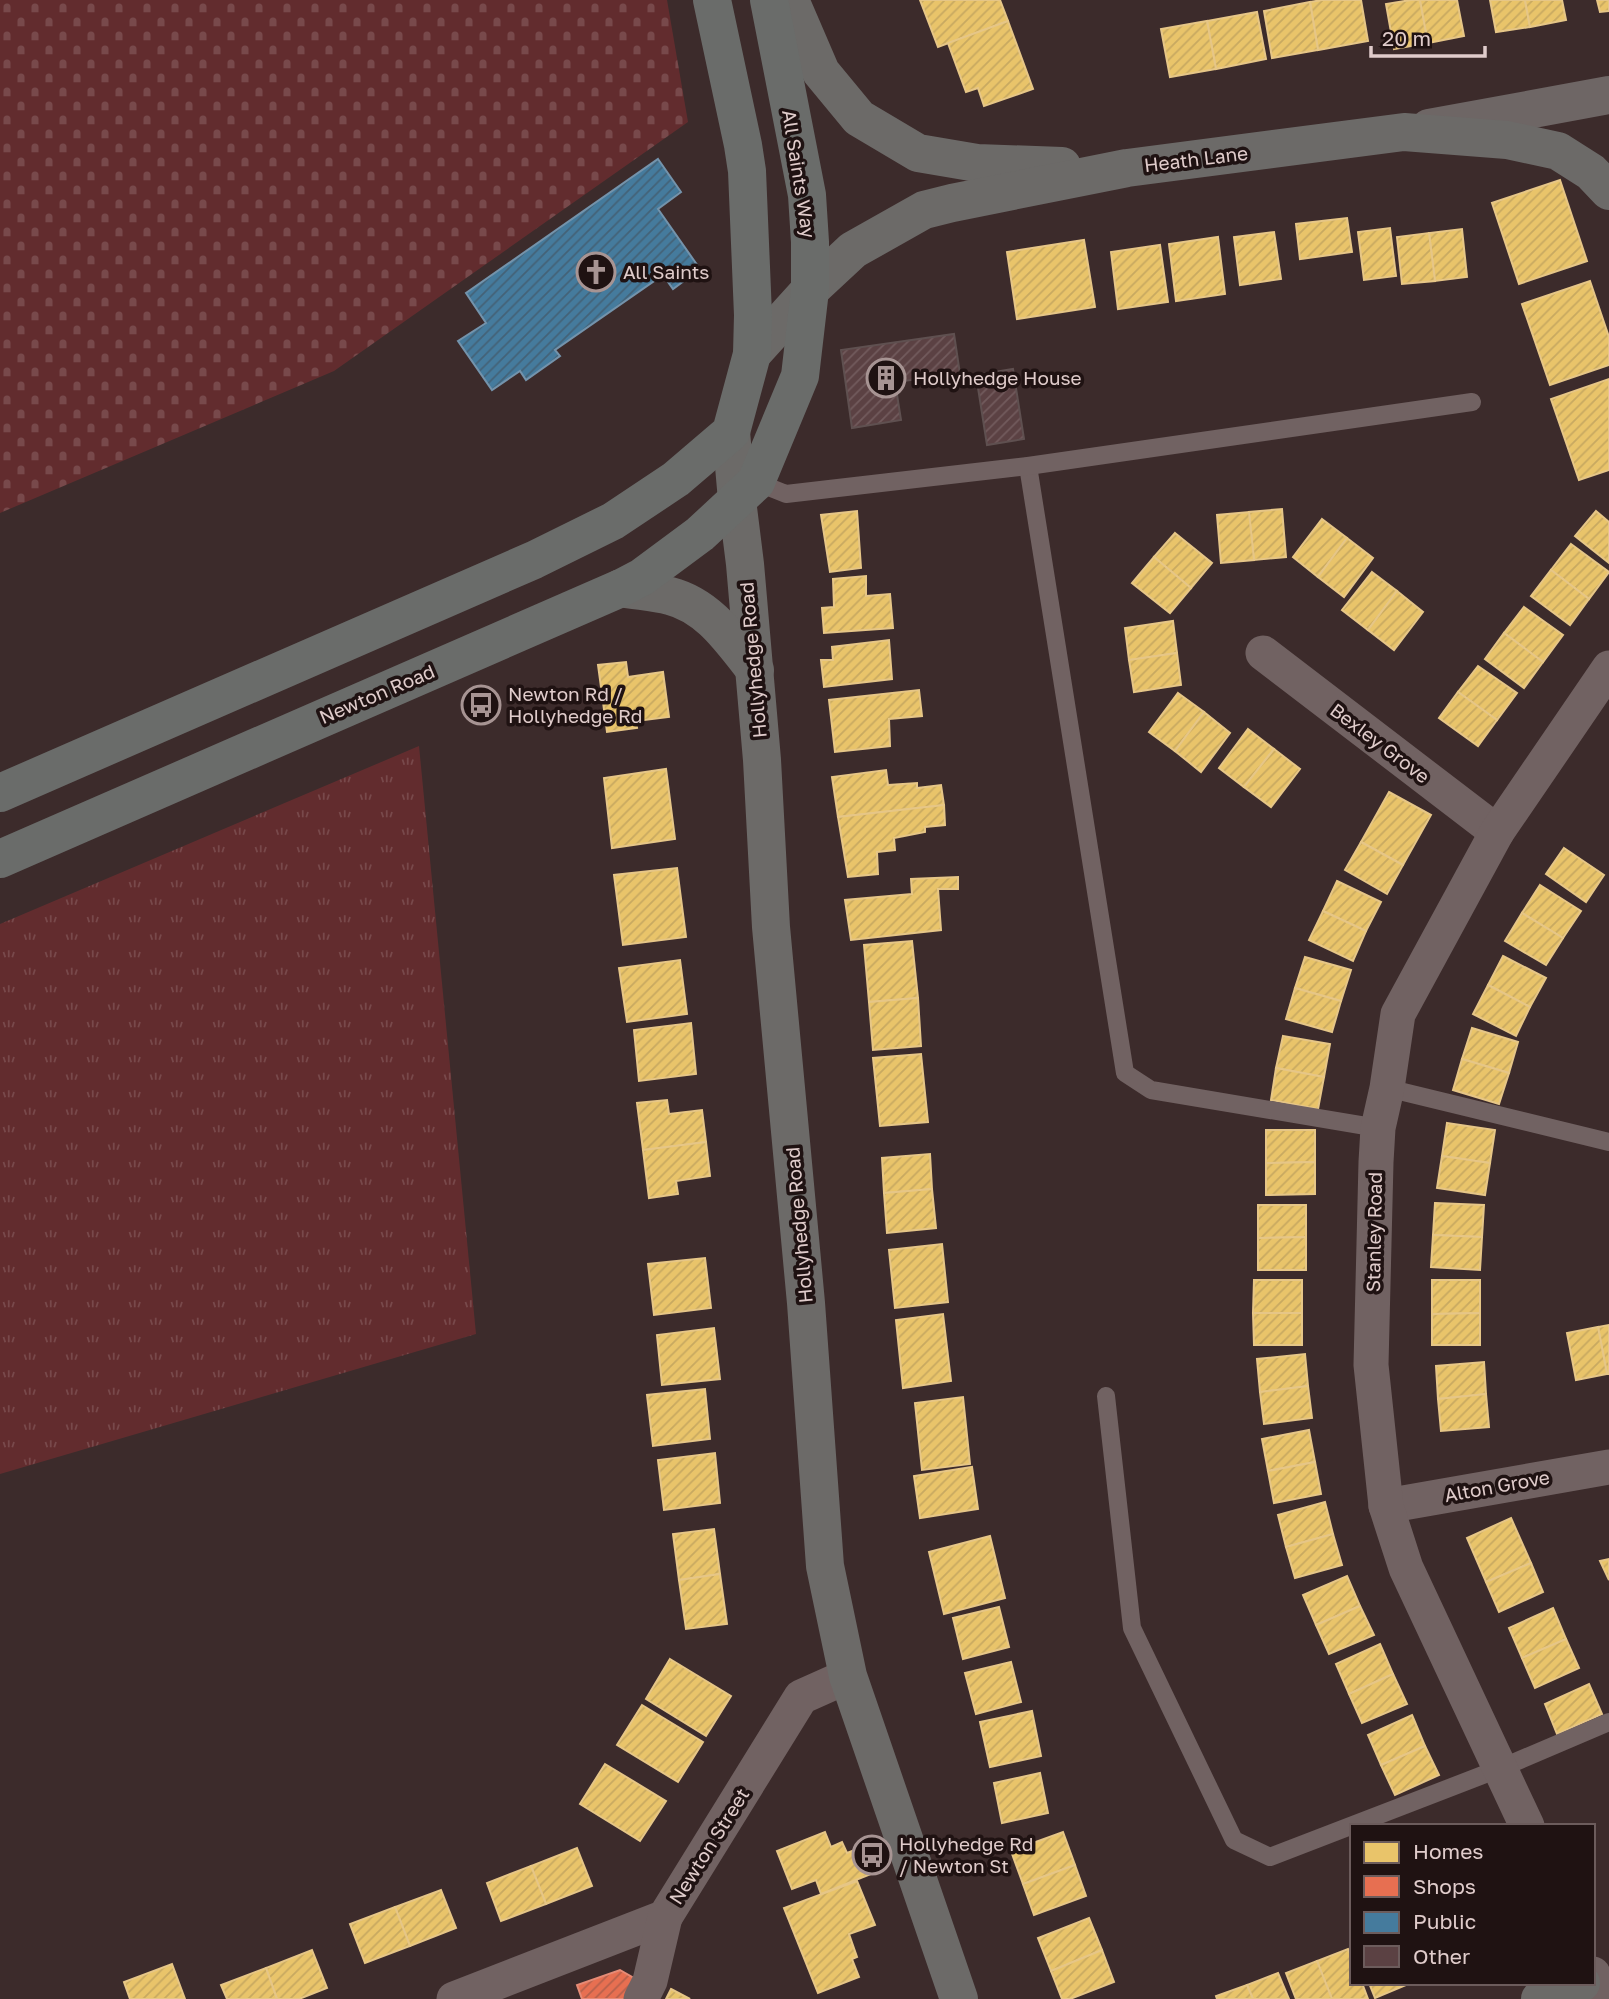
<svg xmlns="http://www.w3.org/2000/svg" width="1609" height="1999" viewBox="0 0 1609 1999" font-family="'Golos Text',sans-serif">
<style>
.grass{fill:url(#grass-tufts)}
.cemetery{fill:url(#cemetery-stones)}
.homes{fill:url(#homes-hatch);stroke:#e6c687;stroke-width:2}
.shops{fill:url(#shops-hatch);stroke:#e58b76;stroke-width:2}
.public{fill:url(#public-hatch);stroke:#7493ab;stroke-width:2}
.building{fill:url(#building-hatch);stroke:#5f5050;stroke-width:2}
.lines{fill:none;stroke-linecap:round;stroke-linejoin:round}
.service{stroke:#716262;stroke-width:18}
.minor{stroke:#716262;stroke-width:35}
.secondary{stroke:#6e6665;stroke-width:38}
.primary{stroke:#6c6a68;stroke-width:38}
.trunk{stroke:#6a6c6a;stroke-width:38}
.labels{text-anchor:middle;stroke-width:7;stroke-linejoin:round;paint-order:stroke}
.street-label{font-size:19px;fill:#e0cccb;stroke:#1f1212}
.poi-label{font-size:19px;fill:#e0cccb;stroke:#1f1212;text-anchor:start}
</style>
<defs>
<pattern id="grass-tufts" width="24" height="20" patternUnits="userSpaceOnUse" patternTransform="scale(1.75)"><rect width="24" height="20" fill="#622c2e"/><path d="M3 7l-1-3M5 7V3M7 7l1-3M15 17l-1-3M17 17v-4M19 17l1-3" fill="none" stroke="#78494b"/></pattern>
<pattern id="cemetery-stones" width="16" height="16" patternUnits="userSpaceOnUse" patternTransform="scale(1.75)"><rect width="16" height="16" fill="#622c2e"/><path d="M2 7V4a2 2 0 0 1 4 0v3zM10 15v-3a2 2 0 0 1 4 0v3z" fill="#78494b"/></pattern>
<pattern id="homes-hatch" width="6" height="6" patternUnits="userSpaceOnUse" patternTransform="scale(1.75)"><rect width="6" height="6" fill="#e9c46a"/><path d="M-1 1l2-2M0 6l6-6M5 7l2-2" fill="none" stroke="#c8a961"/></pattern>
<pattern id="shops-hatch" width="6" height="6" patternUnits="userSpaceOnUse" patternTransform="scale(1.75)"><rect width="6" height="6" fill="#e76f51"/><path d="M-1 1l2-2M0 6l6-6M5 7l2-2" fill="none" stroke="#b6604b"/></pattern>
<pattern id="public-hatch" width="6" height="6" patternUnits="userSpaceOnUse" patternTransform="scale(1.75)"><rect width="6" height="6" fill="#457b9d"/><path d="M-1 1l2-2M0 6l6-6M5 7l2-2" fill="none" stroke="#446277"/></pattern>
<pattern id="building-hatch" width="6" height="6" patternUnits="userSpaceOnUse" patternTransform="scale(1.75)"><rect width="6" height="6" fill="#5b4143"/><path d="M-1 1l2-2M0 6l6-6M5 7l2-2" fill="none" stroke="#725b5d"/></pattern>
</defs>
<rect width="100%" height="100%" fill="#3c2b2b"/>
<!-- grass -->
<polygon class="grass" points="419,746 476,1334 0,1474 0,924"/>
<!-- cemetery -->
<polygon class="cemetery" points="0,0 667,0 688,122 334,371 0,513"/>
<!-- homes -->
<g class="homes">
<polygon points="920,0 1000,0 1008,21 938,47"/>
<polygon points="1322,0 1361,0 1368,41 1318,50 1310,2"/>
<polygon points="1411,0 1420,0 1428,43 1394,49 1386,4"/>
<polygon points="1420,0 1457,0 1464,36 1428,43"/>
<polygon points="1490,0 1525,0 1530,27 1496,32"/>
<polygon points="1525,0 1562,0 1566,20 1530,27"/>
<polygon points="1597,0 1609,0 1609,11 1600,12"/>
<polygon points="1310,2 1318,50 1272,58 1264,11"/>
<polygon points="1257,12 1266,59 1216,69 1207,21"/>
<polygon points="1008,21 1033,89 984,106 978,88 966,92 948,43"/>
<polygon points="1207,21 1216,69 1170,77 1161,29"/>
<polygon points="1560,180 1587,261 1519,284 1492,203"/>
<polygon points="1347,218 1352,252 1300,259 1296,224"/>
<polygon points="1390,228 1396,276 1364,280 1358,232"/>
<polygon points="1462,229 1467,277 1435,281 1429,233"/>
<polygon points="1274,232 1281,279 1240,285 1234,237"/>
<polygon points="1429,233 1435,281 1402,284 1397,237"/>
<polygon points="1218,237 1225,294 1176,301 1169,244"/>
<polygon points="1084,240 1095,307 1017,319 1007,252"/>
<polygon points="1160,245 1168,302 1118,309 1111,252"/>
<polygon points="1590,281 1609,337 1609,365 1550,385 1522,304"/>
<polygon points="1609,379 1609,470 1579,480 1551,399"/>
<polygon points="1282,509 1286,557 1254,560 1249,512"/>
<polygon points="857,511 861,568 830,572 821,515"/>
<polygon points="1596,511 1609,522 1609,563 1575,536"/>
<polygon points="1249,512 1254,560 1221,563 1217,515"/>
<polygon points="1322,519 1347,538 1318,577 1293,557"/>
<polygon points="1175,533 1212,563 1191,588 1154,557"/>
<polygon points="1347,538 1373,558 1344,597 1318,577"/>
<polygon points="1571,544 1609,572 1589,599 1551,570"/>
<polygon points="1154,557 1191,588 1170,613 1132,583"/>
<polygon points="1551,570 1589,599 1570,625 1531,596"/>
<polygon points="1372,572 1397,591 1368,630 1342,610"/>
<polygon points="866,576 866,596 890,594 893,628 824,633 822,608 834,607 833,579"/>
<polygon points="1397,591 1423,612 1394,650 1368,630"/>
<polygon points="1524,607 1563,635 1543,662 1504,633"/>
<polygon points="1173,621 1177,653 1129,660 1125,628"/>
<polygon points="1504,633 1543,662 1524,688 1485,659"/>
<polygon points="889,640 892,679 824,687 821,660 833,660 832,647"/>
<polygon points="1177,653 1181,685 1134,692 1129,660"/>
<polygon points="626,662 628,677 663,672 669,717 636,721 637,728 607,732 598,665"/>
<polygon points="1478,666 1517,693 1497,720 1458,692"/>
<polygon points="919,690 922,716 889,719 890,746 835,752 829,700"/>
<polygon points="1458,692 1497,720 1478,746 1439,718"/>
<polygon points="1178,693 1204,712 1175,751 1149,732"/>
<polygon points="1204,712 1230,733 1201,772 1175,751"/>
<polygon points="1248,729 1274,749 1244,787 1219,768"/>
<polygon points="1274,749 1300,769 1271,807 1244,787"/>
<polygon points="666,769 675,839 612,848 604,778"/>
<polygon points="886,770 888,785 917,783 917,788 941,785 944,805 838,817 832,777"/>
<polygon points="1389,792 1431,815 1403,865 1361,842"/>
<polygon points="944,805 945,825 925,827 925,832 894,838 895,850 877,852 878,874 848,877 838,817"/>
<polygon points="1361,842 1403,865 1387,894 1345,870"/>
<polygon points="1564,848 1604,875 1586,902 1546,874"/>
<polygon points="677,868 686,937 623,945 614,875"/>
<polygon points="958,877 958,889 938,889 941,930 851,940 845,900 912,894 911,879"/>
<polygon points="1337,881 1381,902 1366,931 1323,911"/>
<polygon points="1540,885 1581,911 1563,938 1522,913"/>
<polygon points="1323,911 1366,931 1353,961 1309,940"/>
<polygon points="1522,913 1563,938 1546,965 1505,941"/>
<polygon points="912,941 918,998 869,1002 864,945"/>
<polygon points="1503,956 1546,978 1530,1007 1488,985"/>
<polygon points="1305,957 1351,970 1341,1001 1295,988"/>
<polygon points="680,960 687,1014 627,1022 619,968"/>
<polygon points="1488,985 1530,1007 1516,1036 1473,1014"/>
<polygon points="1295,988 1341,1001 1332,1032 1286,1019"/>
<polygon points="918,998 921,1046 873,1050 869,1002"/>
<polygon points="691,1023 696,1074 639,1081 634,1030"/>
<polygon points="1472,1028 1518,1042 1509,1073 1462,1059"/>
<polygon points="1283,1036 1330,1044 1324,1077 1276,1068"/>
<polygon points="921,1054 928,1122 880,1126 873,1058"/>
<polygon points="1462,1059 1509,1073 1499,1104 1453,1090"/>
<polygon points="1276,1068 1324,1077 1318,1109 1271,1100"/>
<polygon points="667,1100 669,1114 702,1110 706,1142 643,1150 637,1103"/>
<polygon points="1447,1123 1495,1130 1490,1163 1442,1156"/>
<polygon points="1266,1130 1315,1130 1315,1162 1266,1163"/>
<polygon points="706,1142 710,1176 676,1181 678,1194 649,1198 643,1150"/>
<polygon points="930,1154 932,1189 884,1193 882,1158"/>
<polygon points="1442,1156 1490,1163 1485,1195 1437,1188"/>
<polygon points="1315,1162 1315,1194 1266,1195 1266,1163"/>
<polygon points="932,1189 936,1228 887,1233 884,1193"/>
<polygon points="1435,1203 1484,1205 1482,1237 1433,1235"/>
<polygon points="1258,1205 1306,1205 1306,1237 1258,1238"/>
<polygon points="1433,1235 1482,1237 1480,1270 1431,1267"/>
<polygon points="1306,1237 1306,1270 1258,1270 1258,1238"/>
<polygon points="942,1244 948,1302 895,1308 889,1250"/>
<polygon points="705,1258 711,1308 654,1315 648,1264"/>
<polygon points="1254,1280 1302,1280 1302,1313 1253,1313"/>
<polygon points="1432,1280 1480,1280 1480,1313 1432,1314"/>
<polygon points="1253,1313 1302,1313 1302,1345 1254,1345"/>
<polygon points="1480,1313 1480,1345 1432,1345 1432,1314"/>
<polygon points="943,1314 951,1381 903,1388 896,1320"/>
<polygon points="1609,1325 1609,1374 1607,1374 1598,1327"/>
<polygon points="1598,1327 1607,1374 1576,1380 1567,1333"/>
<polygon points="714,1328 720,1379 662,1385 657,1335"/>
<polygon points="1305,1354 1308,1386 1260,1392 1257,1359"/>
<polygon points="1484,1362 1486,1394 1438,1399 1436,1366"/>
<polygon points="1308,1386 1312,1418 1264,1424 1260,1392"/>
<polygon points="705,1389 710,1439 653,1446 647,1395"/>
<polygon points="1486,1394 1489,1427 1441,1431 1438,1399"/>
<polygon points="963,1397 970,1464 922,1470 915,1403"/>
<polygon points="1309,1430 1315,1462 1268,1471 1262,1439"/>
<polygon points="715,1453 720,1503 664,1510 658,1460"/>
<polygon points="1315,1462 1321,1494 1274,1503 1268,1471"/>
<polygon points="972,1467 978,1509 920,1518 914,1476"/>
<polygon points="1325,1502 1333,1534 1286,1547 1278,1515"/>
<polygon points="1511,1518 1531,1563 1486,1582 1467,1538"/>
<polygon points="714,1529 720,1574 679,1580 673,1534"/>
<polygon points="1333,1534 1342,1565 1295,1578 1286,1547"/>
<polygon points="990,1536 1005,1598 944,1614 929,1552"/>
<polygon points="1609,1559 1609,1580 1600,1561"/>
<polygon points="1531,1563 1543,1592 1499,1612 1486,1582"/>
<polygon points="720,1574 727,1624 686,1629 679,1580"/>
<polygon points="1347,1576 1360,1606 1316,1625 1303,1595"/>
<polygon points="1360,1606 1374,1635 1329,1654 1316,1625"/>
<polygon points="999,1607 1009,1647 963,1659 953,1618"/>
<polygon points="1553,1608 1566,1639 1522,1658 1509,1628"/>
<polygon points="1566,1639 1579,1668 1535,1688 1522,1658"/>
<polygon points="1380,1644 1393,1674 1349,1694 1336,1664"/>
<polygon points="670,1659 731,1696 706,1736 646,1699"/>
<polygon points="1011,1662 1021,1702 976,1714 965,1673"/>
<polygon points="1393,1674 1407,1704 1362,1723 1349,1694"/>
<polygon points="1589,1684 1602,1714 1557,1734 1545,1704"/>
<polygon points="642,1705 703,1742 678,1782 617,1745"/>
<polygon points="1032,1711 1041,1756 990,1767 980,1722"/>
<polygon points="1412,1715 1425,1746 1381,1765 1368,1735"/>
<polygon points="1425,1746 1439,1775 1395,1795 1381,1765"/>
<polygon points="605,1764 666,1801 640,1841 580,1804"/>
<polygon points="1040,1773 1048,1813 1002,1823 994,1783"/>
<polygon points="825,1832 831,1847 842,1842 847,1853 860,1848 871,1874 821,1894 816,1880 792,1889 777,1851"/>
<polygon points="1063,1832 1075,1865 1023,1884 1011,1851"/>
<polygon points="577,1848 592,1886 546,1904 531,1866"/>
<polygon points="1075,1865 1086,1896 1034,1915 1023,1884"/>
<polygon points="531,1866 546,1904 501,1921 487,1883"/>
<polygon points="857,1881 875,1925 849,1934 857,1957 852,1959 859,1977 818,1993 784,1908"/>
<polygon points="441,1890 456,1928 410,1946 395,1907"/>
<polygon points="395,1907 410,1946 365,1963 350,1924"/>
<polygon points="1089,1918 1102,1950 1051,1971 1038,1938"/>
<polygon points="1348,1949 1352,1958 1352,1983 1362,1983 1368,1999 1332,1999 1317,1961"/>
<polygon points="312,1950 327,1988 299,1999 277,1999 266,1968"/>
<polygon points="1102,1950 1114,1982 1070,1999 1062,1999 1051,1971"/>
<polygon points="1317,1961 1332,1999 1296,1999 1286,1973"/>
<polygon points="172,1964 185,1999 130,1999 124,1982"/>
<polygon points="266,1968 277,1999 227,1999 221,1985"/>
<polygon points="1278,1973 1289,1999 1253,1999 1247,1985"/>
<polygon points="1369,1983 1405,1983 1406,1985 1375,1998"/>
<polygon points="1247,1985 1253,1999 1217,1999 1216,1996"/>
<polygon points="671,1989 690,1999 666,1999"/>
</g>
<!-- shops -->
<polygon class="shops" points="620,1970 639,1981 630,1999 582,1999 577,1985"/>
<!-- public -->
<polygon class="public" points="658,159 681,192 658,209 700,269 673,289 663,275 555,350 560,356 526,380 520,371 492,390 458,341 486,323 466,293"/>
<!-- building -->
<g class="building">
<polygon points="954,334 960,374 895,382 901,420 852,428 841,350"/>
<polygon points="1013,369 1024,439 987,445 976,375"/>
</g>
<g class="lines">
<!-- service -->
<g class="service">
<polyline points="1028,466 1125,1073 1151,1090 1378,1128"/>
<polyline points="756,482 786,494 1028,466 1472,402"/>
<polyline points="1387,1088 1609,1142"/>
<polyline points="1106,1396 1132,1628 1234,1840 1270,1857 1501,1768 1609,1722"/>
</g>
<!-- minor -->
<g class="minor">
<polyline points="1263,653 1497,832"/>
<polyline points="1386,1506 1609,1467"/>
<polyline points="1527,1826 1406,1568 1386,1506 1371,1365 1376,1162 1378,1128 1387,1088 1398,1014 1497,832 1609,668"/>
<polyline points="1593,1974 1605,1999"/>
<polyline points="454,1999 665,1917 801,1697 848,1676"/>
<polyline points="641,1999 650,1981 665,1917"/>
</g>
<!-- secondary -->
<polyline class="secondary" points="1429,128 1609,95"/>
<!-- primary -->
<g class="primary">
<polyline points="790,0 821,72 859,118 918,153 977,163 1062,166"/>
<polyline points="752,354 810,290 853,250 924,210 952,203 1127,168 1404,132 1507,140 1558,151 1591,172 1609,191"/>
<polyline points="731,432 737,500 745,564 762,760 771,927 806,1303 825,1566 848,1676 959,1999"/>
<path d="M621 588C637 591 654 592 670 596 709 606 731 640 755 670"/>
<polyline points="1540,1999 1581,1983"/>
</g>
<!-- trunk -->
<g class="trunk">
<polyline points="0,793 534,560 613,521 676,479 731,432 752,354 753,315 747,171 743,145 712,0"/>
<polyline points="0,859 621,588 642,577 700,534 756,482 800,376 810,290 810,242 807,195 769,0"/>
</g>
</g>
<!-- icons -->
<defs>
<symbol id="church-ring" viewBox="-11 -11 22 22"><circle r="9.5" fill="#1f1212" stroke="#a79493" stroke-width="1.5"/><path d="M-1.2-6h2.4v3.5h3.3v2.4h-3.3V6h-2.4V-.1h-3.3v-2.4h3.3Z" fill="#a79493"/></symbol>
<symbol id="building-ring" viewBox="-11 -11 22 22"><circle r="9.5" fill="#1f1212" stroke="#a79493" stroke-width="1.5"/><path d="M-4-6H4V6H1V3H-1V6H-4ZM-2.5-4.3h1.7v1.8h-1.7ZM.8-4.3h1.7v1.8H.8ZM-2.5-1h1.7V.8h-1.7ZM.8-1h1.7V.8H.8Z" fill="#a79493"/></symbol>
<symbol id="bus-ring" viewBox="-11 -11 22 22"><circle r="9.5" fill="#1f1212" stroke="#a79493" stroke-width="1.5"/><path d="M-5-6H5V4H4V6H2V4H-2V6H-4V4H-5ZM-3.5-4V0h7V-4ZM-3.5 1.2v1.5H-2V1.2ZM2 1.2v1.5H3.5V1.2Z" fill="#a79493"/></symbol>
</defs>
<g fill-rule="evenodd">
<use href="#church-ring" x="574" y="250" width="44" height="44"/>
<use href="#building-ring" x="864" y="356" width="44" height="44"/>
<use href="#bus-ring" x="459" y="683" width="44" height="44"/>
<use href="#bus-ring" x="850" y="1833" width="44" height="44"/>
</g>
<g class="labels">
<!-- street labels -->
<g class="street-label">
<text transform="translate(1196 159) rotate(-7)" y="7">Heath Lane</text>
<text transform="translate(799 174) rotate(81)" y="7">All Saints Way</text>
<text transform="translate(753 660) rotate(-95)" y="7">Hollyhedge Road</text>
<text transform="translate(377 694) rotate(-23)" y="7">Newton Road</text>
<text transform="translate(1380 743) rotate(37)" y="7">Bexley Grove</text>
<text transform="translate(799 1225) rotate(-95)" y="7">Hollyhedge Road</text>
<text transform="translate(1374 1232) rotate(-89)" y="7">Stanley Road</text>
<text transform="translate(1497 1486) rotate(-10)" y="7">Alton Grove</text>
<text transform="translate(709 1846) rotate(-58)" y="7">Newton Street</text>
</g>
<!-- poi labels -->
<g class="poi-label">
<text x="623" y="279">All Saints</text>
<text x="913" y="385">Hollyhedge House</text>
<text x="508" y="701">Newton Rd /<tspan x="508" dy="22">Hollyhedge Rd</tspan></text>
<text x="899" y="1851">Hollyhedge Rd<tspan x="899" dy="22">/ Newton St</tspan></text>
</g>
</g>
<!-- legend -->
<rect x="1350" y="1824" width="245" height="161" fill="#1f1212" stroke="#6c5c5c" stroke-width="2"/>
<rect x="1364" y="1842" width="35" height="21" fill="#e9c46a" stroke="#6c5c5c" stroke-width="2"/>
<text x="1413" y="1859" font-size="21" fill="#e0cccb">Homes</text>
<rect x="1364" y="1876" width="35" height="21" fill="#e76f51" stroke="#6c5c5c" stroke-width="2"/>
<text x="1413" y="1894" font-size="21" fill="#e0cccb">Shops</text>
<rect x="1364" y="1912" width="35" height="21" fill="#457b9d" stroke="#6c5c5c" stroke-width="2"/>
<text x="1413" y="1929" font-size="21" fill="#e0cccb">Public</text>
<rect x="1364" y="1946" width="35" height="21" fill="#5b4143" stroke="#6c5c5c" stroke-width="2"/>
<text x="1413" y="1964" font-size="21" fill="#e0cccb">Other</text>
<!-- scale -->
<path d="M1371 46v10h114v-10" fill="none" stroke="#e0cccb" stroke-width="3.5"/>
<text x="1382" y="46" font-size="21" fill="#e0cccb" stroke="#1f1212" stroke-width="5" paint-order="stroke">20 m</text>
</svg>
